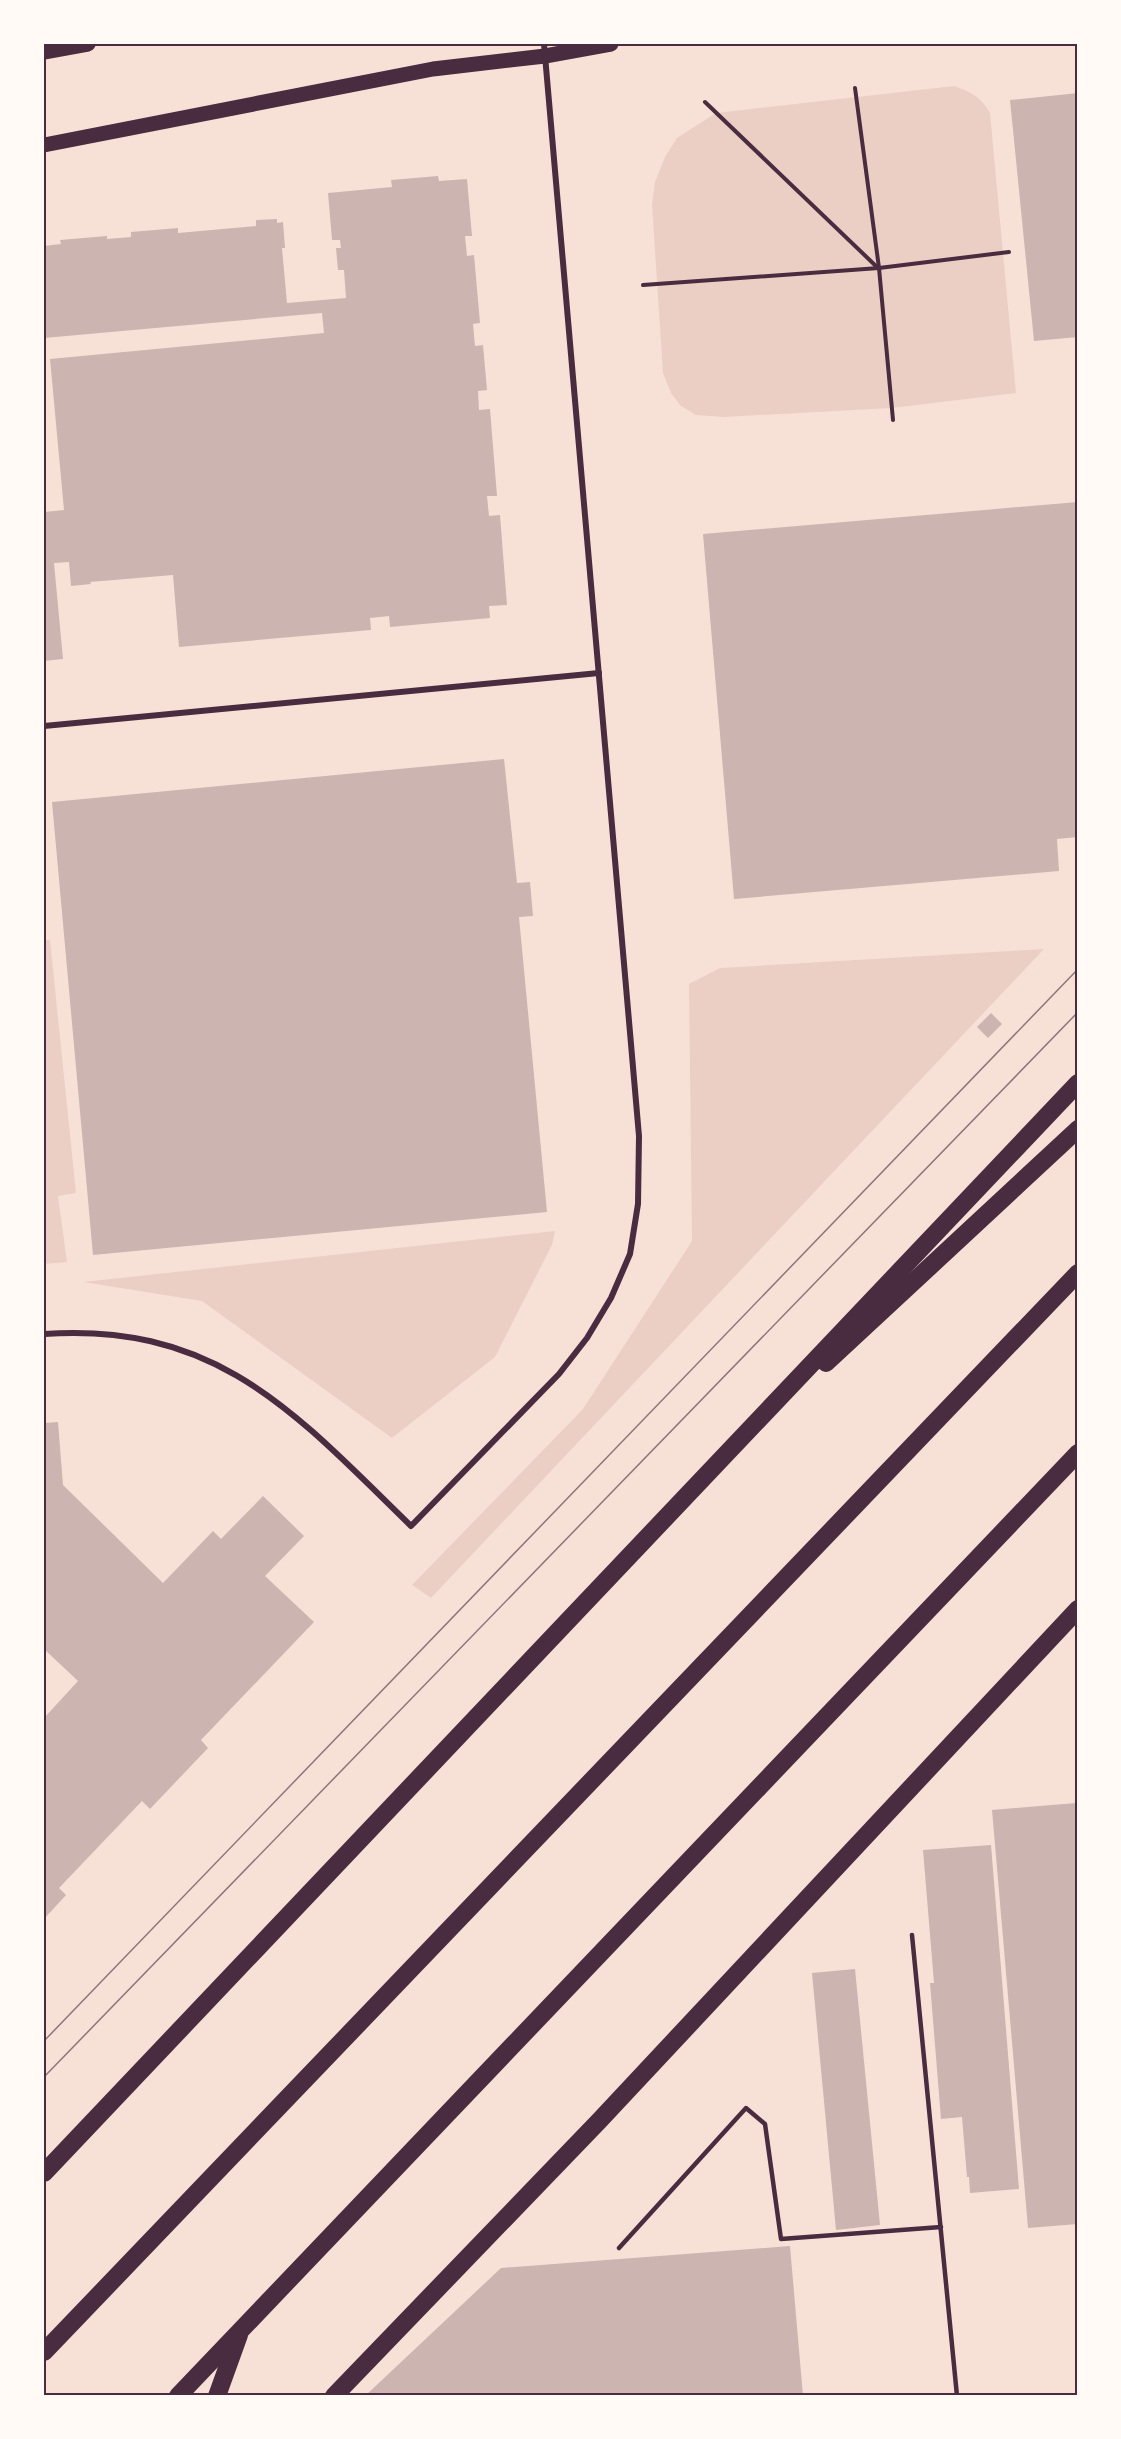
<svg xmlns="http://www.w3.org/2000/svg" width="1121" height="2439" viewBox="0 0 1121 2439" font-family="Helvetica,sans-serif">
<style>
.green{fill:#ebcfc5}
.building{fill:#ccb4b1}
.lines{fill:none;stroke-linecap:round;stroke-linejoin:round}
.path{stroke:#4a2c40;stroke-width:4}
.service{stroke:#4a2c40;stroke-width:4.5}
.minor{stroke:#4a2c40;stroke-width:6}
.primary{stroke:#4a2c40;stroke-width:15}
.motorway{stroke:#4a2c40;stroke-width:18}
.tram{stroke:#8f747c;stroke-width:1.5}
.neatline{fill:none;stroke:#4a2c40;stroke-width:2}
</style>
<rect width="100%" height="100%" fill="#f7e1d7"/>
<!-- green -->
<g class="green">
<path d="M954 86C971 92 981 97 990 113L1016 393 892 408 724 417 696 415 680 405 671 393 663 373 652 205 655 182 665 157 677 138 716 113Z"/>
<polygon points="44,940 50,940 76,1193 58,1196 67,1262 44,1264"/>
<polygon points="1044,949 431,1598 412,1585 583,1409 692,1241 689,984 720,968"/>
<polygon points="555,1231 552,1245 495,1357 392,1438 202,1301 83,1282"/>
</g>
<!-- building -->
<g class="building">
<polygon points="1078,93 1078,337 1034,341 1010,100"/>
<polygon points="438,176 439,181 467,179 472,236 465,236 467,256 474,255 480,323 473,324 475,346 483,345 487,390 478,391 479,410 490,409 497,496 487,496 489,516 500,515 507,605 489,606 490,618 390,627 389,616 370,618 371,630 179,647 173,575 90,582 91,584 71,586 69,562 54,563 63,659 44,661 44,512 64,510 50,359 324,333 322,313 44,338 44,246 61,244 60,240 107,236 107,239 131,237 131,232 178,228 178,233 256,226 256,220 277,219 277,223 283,222 285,248 282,248 287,303 346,298 344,270 338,270 336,248 341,248 340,240 332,240 328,193 392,187 391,180"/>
<polygon points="1078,502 1078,837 1057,839 1059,871 734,899 703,534"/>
<polygon points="504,759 517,883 530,882 533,916 519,917 547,1212 93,1255 52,802"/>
<polygon points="991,1013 1002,1024 988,1038 977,1027"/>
<polygon points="58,1422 63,1485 163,1583 213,1531 221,1539 263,1496 304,1536 265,1576 314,1622 201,1740 208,1748 150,1809 142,1801 59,1888 66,1895 44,1919 44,1718 78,1681 44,1649 44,1423"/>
<polygon points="1076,1803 1078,1826 1078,2224 1028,2228 992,1810"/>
<polygon points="991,1845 1019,2189 970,2193 969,2177 967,2177 962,2117 941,2119 930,1983 934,1983 923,1850"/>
<polygon points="855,1969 880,2225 836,2230 812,1973"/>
<polygon points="790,2246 803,2396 365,2396 501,2268"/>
</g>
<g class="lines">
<!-- path -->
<g class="path">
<polyline points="855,88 879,268 893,420"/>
<polyline points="705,102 878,268"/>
<polyline points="643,285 879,268 1009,252"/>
</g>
<!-- service -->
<g class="service">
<polyline points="912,1935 957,2396"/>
<polyline points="619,2248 746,2108 765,2124 781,2239 941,2227"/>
</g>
<!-- minor -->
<g class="minor">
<polyline points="44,726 599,673"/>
<path d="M44 1334C218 1322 296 1414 411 1526L559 1374 587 1338 611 1298 630 1254 638 1204 639 1136 544 44"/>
</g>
<!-- primary -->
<g class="primary">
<polyline points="44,52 88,44"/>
<polyline points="44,145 433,69 545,56 611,44"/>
</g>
<!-- motorway -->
<g class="motorway">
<polyline points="826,1363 1078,1129"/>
<polyline points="44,2173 1078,1083"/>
<polyline points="44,2352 1078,1273"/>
<polyline points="178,2396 1078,1453"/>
<polyline points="217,2396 239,2335"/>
<polyline points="334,2396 599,2121 1078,1609"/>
</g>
<!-- tram -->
<g class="tram">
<polyline points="44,2041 1078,969"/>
<polyline points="44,2077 1078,1012"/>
</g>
</g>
<!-- border -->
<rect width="1121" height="2439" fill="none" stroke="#fffaf5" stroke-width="90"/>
<rect x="45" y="45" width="1031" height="2349" class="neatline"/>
</svg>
